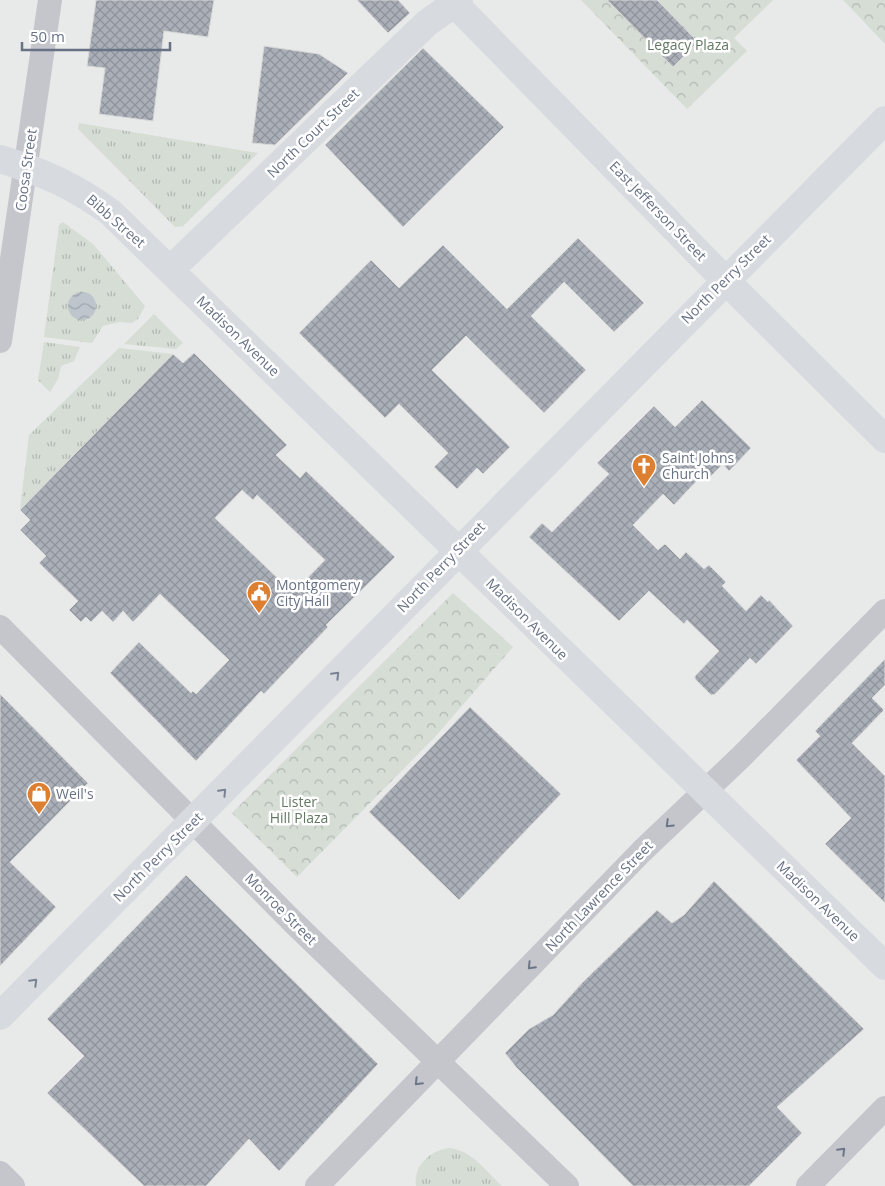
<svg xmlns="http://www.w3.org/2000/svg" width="885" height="1186" viewBox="0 0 885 1186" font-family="'Open Sans',sans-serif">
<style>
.built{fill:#e8e9e9}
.grass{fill:url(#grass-tufts)}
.park{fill:url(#park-crowns)}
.water{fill:url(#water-waves)}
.building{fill:url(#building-cross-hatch);stroke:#d9dad8;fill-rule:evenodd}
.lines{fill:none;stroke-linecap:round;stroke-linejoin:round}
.minor{stroke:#c4c6cb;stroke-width:24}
.major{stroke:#d7dadf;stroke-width:28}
.oneway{stroke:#798292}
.oneway2{stroke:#6d7688}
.labels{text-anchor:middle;stroke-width:5;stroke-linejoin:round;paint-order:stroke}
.park-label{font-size:14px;fill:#637863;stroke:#fff}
.street-label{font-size:14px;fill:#687285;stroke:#fff}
.poi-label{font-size:14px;fill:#687285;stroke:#fff;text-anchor:start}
</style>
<defs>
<pattern id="grass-tufts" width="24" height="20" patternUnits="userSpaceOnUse" patternTransform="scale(1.25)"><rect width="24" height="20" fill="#d6ddd5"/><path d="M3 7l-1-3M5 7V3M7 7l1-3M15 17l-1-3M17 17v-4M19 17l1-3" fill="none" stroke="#b1b8b2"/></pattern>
<pattern id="park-crowns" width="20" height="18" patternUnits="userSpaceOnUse" patternTransform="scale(1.25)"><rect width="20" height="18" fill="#d6ddd5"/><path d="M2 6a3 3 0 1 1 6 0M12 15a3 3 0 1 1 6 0" fill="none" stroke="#b1b8b2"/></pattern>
<pattern id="water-waves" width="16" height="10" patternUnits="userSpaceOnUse" patternTransform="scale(1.25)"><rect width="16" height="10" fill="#bec5cc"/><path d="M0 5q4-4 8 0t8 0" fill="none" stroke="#9ea4ab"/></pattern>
<pattern id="building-cross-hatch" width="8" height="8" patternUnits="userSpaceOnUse" patternTransform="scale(1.25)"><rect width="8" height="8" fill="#aaafb8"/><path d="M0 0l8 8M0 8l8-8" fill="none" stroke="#8e939b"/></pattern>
</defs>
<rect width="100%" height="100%" fill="#f7f8f5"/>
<!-- built -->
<rect class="built" x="0" y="0" width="885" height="1186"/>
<!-- grass -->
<g class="grass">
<polygon points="79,123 258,153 183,226 175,227 78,129"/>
<polygon points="63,222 93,244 145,306 138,319 132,323 119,322 103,326 92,343 44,337 59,225"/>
<polygon points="154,314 183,343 176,349 124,344"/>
<polygon points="44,342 80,347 74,361 61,366 58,379 50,392 38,380"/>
<polygon points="119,348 173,354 20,510 29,435"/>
<path d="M450 1148C472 1151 486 1171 502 1186H416C413 1165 431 1150 450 1148Z"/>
</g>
<!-- park -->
<g class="park">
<polygon points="581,0 773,0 734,38 747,51 687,109"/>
<polygon points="843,0 885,0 885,44"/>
<polygon points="453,593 513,647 434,738 297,877 232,813"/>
</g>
<!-- water -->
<circle class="water" cx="82" cy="306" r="14"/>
<!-- building -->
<g class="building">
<polygon points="96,0 214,0 208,37 164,31 153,121 99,114 105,68 87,66"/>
<polygon points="357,0 398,0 410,13 388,33"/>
<polygon points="607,0 657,0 698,42 673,67"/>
<polygon points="264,46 319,54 348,73 275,145 252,143"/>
<polygon points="423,48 504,127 403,227 325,145"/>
<polygon points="578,238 644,303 614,332 564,282 531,316 586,370 544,413 466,336 432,370 510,447 483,474 477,468 457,489 434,467 448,453 399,404 385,418 299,333 371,260 399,288 443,245 507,309"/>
<path d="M194 353 287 445 276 455 300 478 306 471 395 557 326 625 328 627 264 694 261 691 196 761 110 673 139 642 191 693 193 691 196 694 229 660 160 594 133 622 123 611 113 622 102 611 91 622 86 617 81 622 69 610 78 601 39 563 46 556 20 530 30 520 20 510 173 354 183 363ZM242 490 253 500 257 495 325 560 293 593 215 518Z"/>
<polygon points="702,400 751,448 729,471 723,464 707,480 702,475 674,505 663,494 633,525 658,550 665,544 680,559 686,552 704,569 709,565 726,582 722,586 746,611 761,595 768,602 769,600 793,626 756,664 750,658 715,694 711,695 695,679 695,676 719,651 687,620 684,624 649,591 619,621 529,537 542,523 552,532 609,474 597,463 654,406 675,427"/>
<polygon points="885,659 885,685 872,698 884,710 852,743 885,776 885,903 825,844 851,818 796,760 820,736 815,731"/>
<polygon points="0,694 88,783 10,862 56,907 0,966"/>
<polygon points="470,707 561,794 459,900 369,812"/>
<polygon points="186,875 378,1064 279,1171 249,1139 206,1186 144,1186 47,1093 84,1056 47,1019"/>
<polygon points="714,881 864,1029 777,1107 802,1133 749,1186 633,1186 516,1067 505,1053 529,1029 553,1015 583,982 657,910 672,923 684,915"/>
</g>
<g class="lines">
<!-- minor -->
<g class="minor">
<polyline points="0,341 50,0"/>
<polyline points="0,627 295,924 567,1186"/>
<polyline points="0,1173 13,1186"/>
<polyline points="317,1186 642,851 742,756 885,611"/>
<polyline points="808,1186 885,1108"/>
</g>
<!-- major -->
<g class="major">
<polyline points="451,0 725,280 885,439"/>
<path d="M0 159C43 172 74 186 110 212L885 966"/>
<polyline points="170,270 427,23 459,0"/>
<path d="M0 1016C294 717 588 417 885 120"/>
</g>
</g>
<!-- one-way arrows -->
<defs><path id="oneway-chevron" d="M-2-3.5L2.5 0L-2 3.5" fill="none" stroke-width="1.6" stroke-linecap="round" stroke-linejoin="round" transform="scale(1.25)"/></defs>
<g class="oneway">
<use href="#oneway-chevron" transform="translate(336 675) rotate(-46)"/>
<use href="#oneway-chevron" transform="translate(223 792) rotate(-46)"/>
<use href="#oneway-chevron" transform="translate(34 982) rotate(-45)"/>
</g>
<g class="oneway2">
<use href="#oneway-chevron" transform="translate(669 824) rotate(136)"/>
<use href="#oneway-chevron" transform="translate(531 966) rotate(134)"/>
<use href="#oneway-chevron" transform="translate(418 1082) rotate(135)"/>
<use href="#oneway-chevron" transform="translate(842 1151) rotate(-45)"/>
</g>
<!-- icons -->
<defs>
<symbol id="church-pin" viewBox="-11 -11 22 30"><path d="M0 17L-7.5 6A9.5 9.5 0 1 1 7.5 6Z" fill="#dc7f31" stroke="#fff"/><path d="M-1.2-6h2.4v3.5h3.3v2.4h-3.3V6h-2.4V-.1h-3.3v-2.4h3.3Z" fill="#fff"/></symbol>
<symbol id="civic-pin" viewBox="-11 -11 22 30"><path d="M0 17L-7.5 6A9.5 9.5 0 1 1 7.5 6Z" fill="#dc7f31" stroke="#fff"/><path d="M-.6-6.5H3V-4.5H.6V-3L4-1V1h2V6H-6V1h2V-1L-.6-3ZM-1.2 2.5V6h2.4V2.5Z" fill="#fff"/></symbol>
<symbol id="shop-pin" viewBox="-11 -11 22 30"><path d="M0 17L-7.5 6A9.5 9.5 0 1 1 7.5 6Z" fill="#dc7f31" stroke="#fff"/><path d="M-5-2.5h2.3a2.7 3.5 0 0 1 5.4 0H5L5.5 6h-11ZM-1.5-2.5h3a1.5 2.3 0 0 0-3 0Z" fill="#fff"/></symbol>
</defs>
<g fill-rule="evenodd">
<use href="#church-pin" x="630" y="452" width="28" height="38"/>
<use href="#civic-pin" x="245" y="579" width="28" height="38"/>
<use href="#shop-pin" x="25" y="780" width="28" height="38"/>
</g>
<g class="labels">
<!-- park labels -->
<g class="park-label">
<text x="688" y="50">Legacy Plaza</text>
<text x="299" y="807">Lister<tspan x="299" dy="16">Hill Plaza</tspan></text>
</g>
<!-- street labels -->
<g class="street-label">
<text transform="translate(313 133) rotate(-44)" y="5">North Court Street</text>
<text transform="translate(26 170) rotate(-82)" y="5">Coosa Street</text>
<text transform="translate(658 211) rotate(46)" y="5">East Jefferson Street</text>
<text transform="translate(116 221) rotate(41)" y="5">Bibb Street</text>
<text transform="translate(726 279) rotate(-45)" y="5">North Perry Street</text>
<text transform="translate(238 336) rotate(44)" y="5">Madison Avenue</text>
<text transform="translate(441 567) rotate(-46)" y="5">North Perry Street</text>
<text transform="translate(527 619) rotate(45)" y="5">Madison Avenue</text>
<text transform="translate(158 857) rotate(-45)" y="5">North Perry Street</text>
<text transform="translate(599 896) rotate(-46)" y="5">North Lawrence Street</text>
<text transform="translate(818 901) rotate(44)" y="5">Madison Avenue</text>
<text transform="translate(281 909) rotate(45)" y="5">Monroe Street</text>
</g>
<!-- poi labels -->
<g class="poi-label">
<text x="662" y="463">Saint Johns<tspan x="662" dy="16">Church</tspan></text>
<text x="276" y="590">Montgomery<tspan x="276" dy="16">City Hall</tspan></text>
<text x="56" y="799">Weil's</text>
</g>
</g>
<!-- scale -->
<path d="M22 42v8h148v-8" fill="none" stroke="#687285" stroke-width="2.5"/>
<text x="30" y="42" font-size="15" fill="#687285" stroke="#ffffff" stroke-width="4" paint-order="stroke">50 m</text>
</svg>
